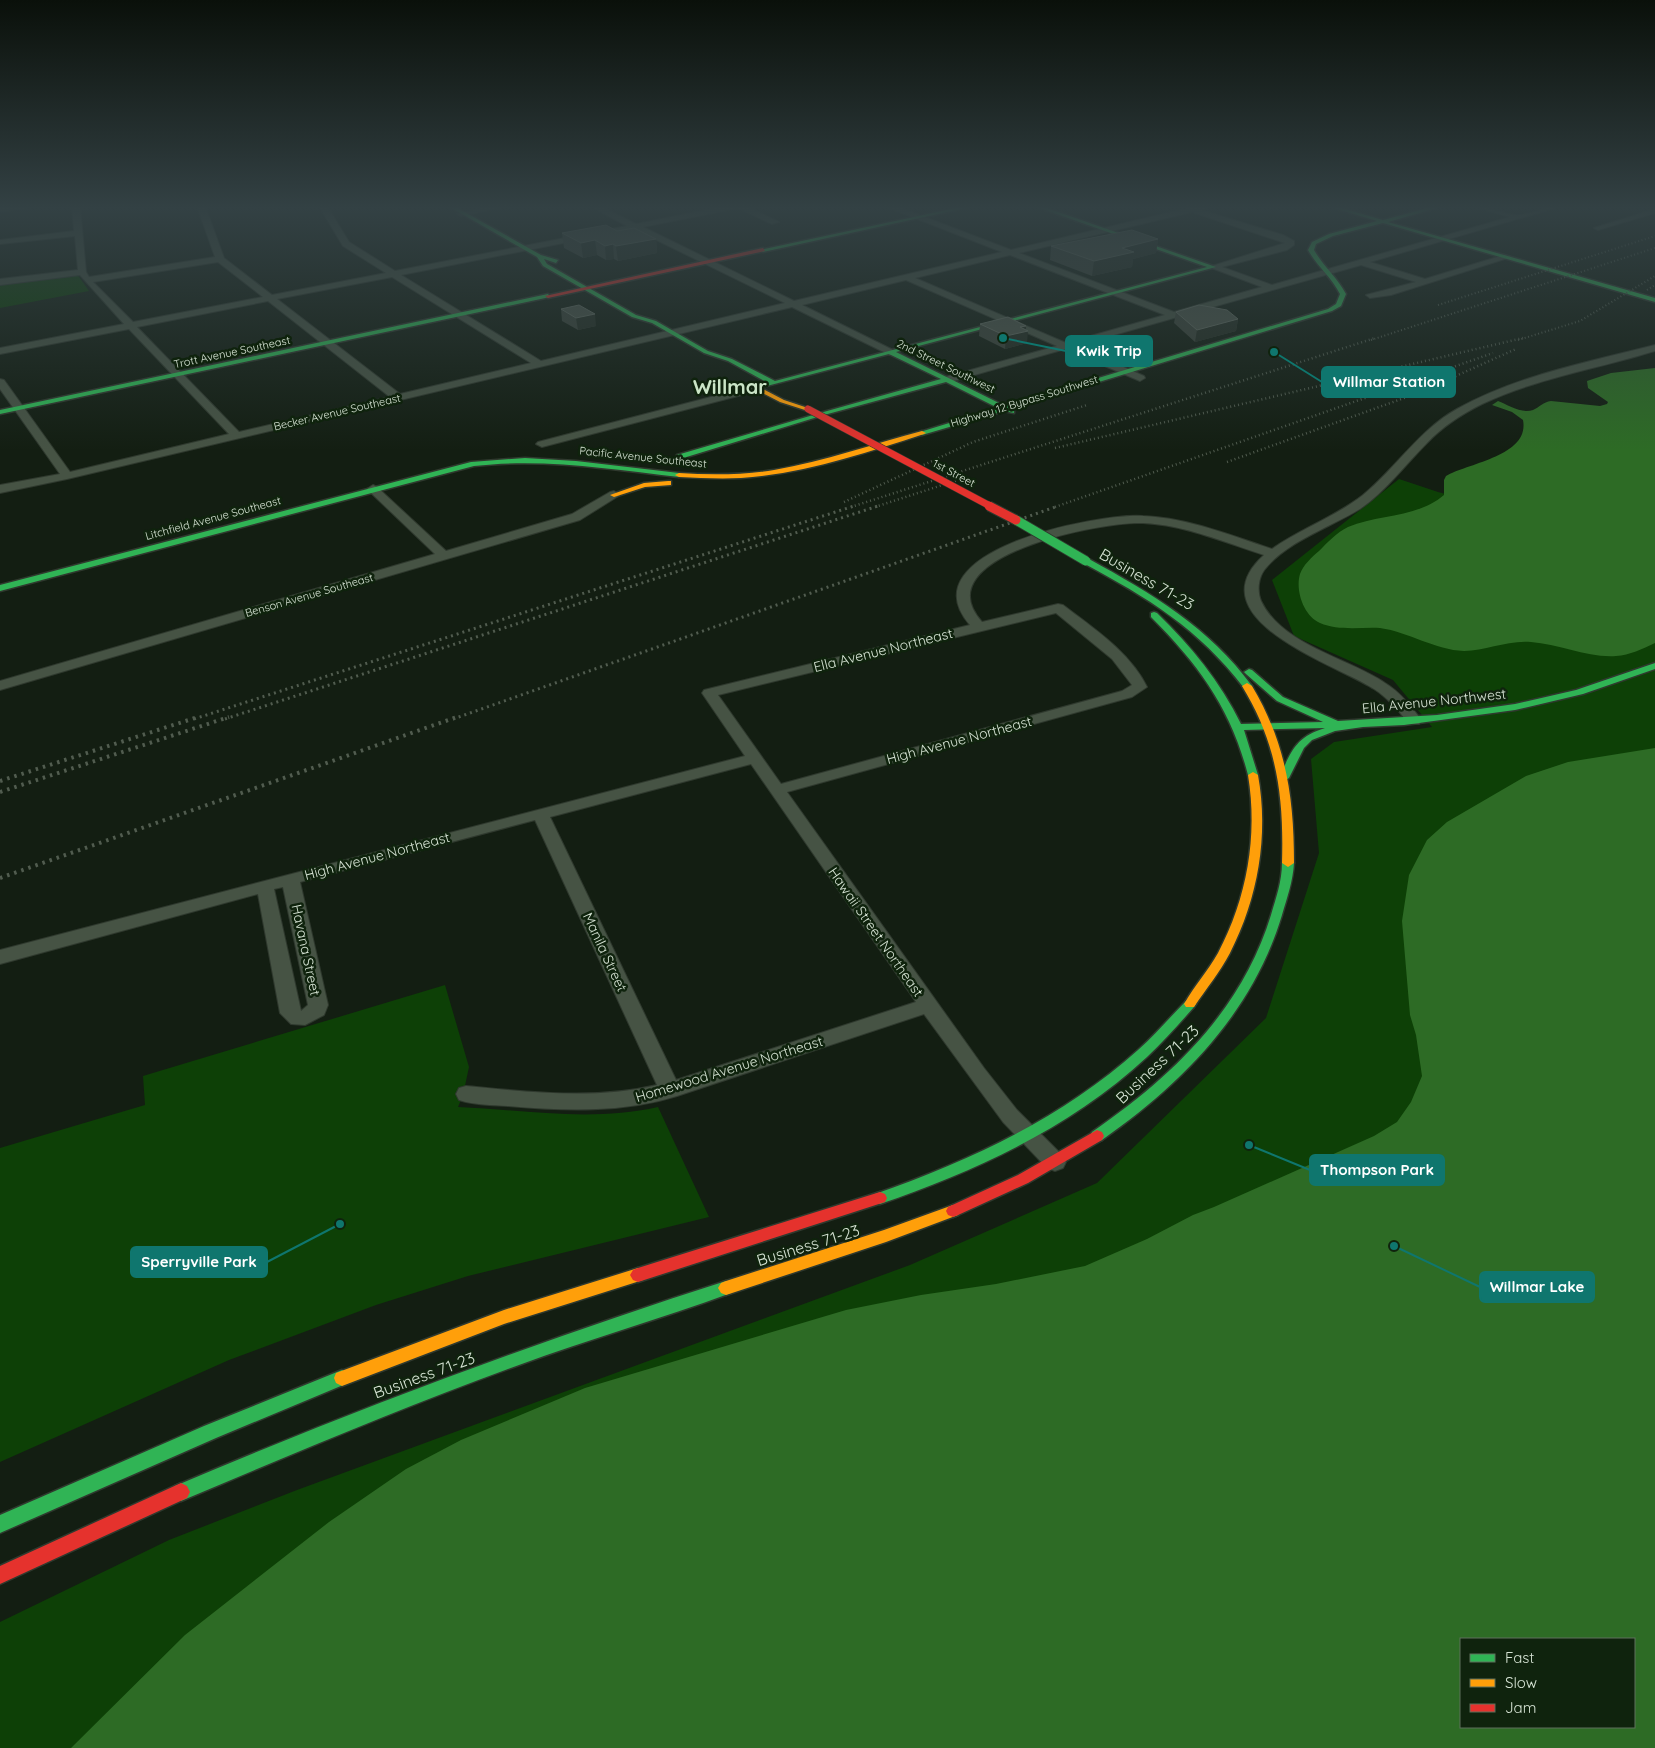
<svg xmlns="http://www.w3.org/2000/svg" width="1655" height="1748" viewBox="0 0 1655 1748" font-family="Quicksand,sans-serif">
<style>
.green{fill:#0d4006}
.water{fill:#2d6b25;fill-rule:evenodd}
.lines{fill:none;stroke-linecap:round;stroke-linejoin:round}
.street-casing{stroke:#2f392e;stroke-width:2}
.fast-casing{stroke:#2f392e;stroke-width:3}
.slow-casing{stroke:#2f392e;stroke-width:3}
.jam-casing{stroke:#2f392e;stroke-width:3}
.street{fill:#465344;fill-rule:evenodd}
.fast{fill:#30b455;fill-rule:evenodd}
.slow{fill:#ff9f0a;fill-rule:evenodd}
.jam{fill:#e5322d;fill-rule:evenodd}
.rail-far3{stroke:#515c4f;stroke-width:2;stroke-dasharray:1 2.5;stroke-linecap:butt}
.rail-far2{stroke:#515c4f;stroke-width:2.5;stroke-dasharray:1 3;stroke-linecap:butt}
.rail-far1{stroke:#515c4f;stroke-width:3;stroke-dasharray:2 4;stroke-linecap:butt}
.rail{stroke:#515c4f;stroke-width:4;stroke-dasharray:2.5 5;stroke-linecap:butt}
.fast-bridge-casing{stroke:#2f392e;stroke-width:11;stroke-linecap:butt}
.jam-bridge-far1-casing{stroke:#2f392e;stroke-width:8;stroke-linecap:butt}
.jam-bridge-casing{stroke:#2f392e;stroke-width:11;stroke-linecap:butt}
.fast-bridge{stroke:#30b455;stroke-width:9}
.jam-bridge-far1{stroke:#e5322d;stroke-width:7}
.jam-bridge{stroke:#e5322d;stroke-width:9}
.wall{fill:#3b443a}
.shaded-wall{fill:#242e23}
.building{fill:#4b554a;stroke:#616b60}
.labels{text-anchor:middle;stroke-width:5;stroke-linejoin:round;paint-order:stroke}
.far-street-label{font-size:11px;fill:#d6e3d4;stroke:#0f230d}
.street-label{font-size:14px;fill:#d6e3d4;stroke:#0f230d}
.near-street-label{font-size:16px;fill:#d6e3d4;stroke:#0f230d}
.far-town-label{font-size:20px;font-weight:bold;fill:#cbe5c7;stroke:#0f230d}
.leader{fill:none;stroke:#0f766e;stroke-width:2}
.callout-dot{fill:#0f766e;stroke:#0f230d;stroke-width:2}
.callout{fill:#0f766e;stroke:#0f766e;stroke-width:2}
.callout-label{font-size:15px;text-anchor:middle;font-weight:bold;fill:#fff}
</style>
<rect width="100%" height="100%" fill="#131e12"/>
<!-- green -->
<g class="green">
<polygon points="77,274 89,291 0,308 0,284"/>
<polygon points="1399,479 1438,492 1655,548 1655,767 1436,1108 91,1748 0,1748 0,1622 169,1540 297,1490 910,1265 1097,1183 1266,1018 1319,853 1311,759 1334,742 1432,727 1393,680 1294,636 1272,580"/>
<path d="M445 985 469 1067 463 1095 458 1107C526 1110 591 1122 658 1107L709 1217 468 1276 376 1305 229 1360 0 1462V1148L145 1105 143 1076Z"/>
</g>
<!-- water -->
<g class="water">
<path d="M1655 368V643C1642 649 1630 655 1616 656 1588 658 1559 644 1531 642 1507 640 1486 651 1464 651 1435 650 1409 632 1380 628 1361 627 1338 631 1320 623 1304 616 1295 591 1300 574 1303 565 1312 557 1319 551 1327 543 1337 532 1348 527 1379 514 1417 518 1444 495V480L1446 476C1468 463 1530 456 1523 420L1512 412 1492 405 1498 401C1508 405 1522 414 1533 410 1540 407 1543 402 1551 401L1600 406 1607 404 1608 402 1588 388 1587 381 1611 373Z"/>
<path d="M1655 748V1748H71L185 1635 329 1522 406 1469 461 1440 585 1388 846 1310 921 1295 996 1284 1085 1266 1147 1239 1193 1215 1214 1207 1374 1136 1397 1122 1411 1102 1422 1076 1416 1035 1410 1015 1402 921 1409 875 1427 840 1447 822 1526 776 1568 762ZM1634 1639V1727H1461V1639Z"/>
</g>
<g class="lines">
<defs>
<g id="street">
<polygon points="14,206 41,206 0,212 0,208"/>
<path d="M72 206H80L86 272 89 277 215 257 197 206H205L224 258 272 295 386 273 343 246 319 206H327L349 242 395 271 627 226 590 206H600L636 224 726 206H746L779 222 772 224 738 208 643 227 794 301 1002 252 884 206H896L1011 250 1197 206H1212L1201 210 1283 235 1294 241V245L1287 250 1222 267 1272 285 1510 217 1472 206C1488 206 1506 216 1519 215 1534 214 1546 206 1562 206L1370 262 1425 279 1504 255 1511 257 1391 295 1370 298 1366 295 1416 282 1361 265 1075 346 1144 376 1145 378 1140 381 1065 349 950 382H942V378L1057 346 906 280 802 305 893 350 895 352 890 355 792 307 67 479 0 493V485L60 474 0 389V379L4 380 70 472 229 434 129 329 0 354V348L124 324 80 275 0 285V279L78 270 75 236 0 244V240L74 231ZM1192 212 1285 243 1209 267 1262 287 1174 312 1019 253ZM634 229 785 303 541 361 401 275ZM1010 255 1165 315 1066 343 915 278ZM218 262 263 297 133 322 93 282ZM392 277 531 363 400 394 277 299ZM268 301 390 397 239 432 137 327Z"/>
<polygon points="490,206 508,206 461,216 457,214"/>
<polygon points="1655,209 1655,213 1598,230 1594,228"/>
<path d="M1655 345V351C1597 369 1537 378 1482 404 1462 414 1443 426 1427 443 1405 465 1386 491 1360 509 1329 528 1288 541 1265 569 1258 578 1257 591 1261 601 1282 645 1348 658 1385 683 1400 692 1412 707 1422 721L1419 724H1409C1399 711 1388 698 1374 689 1337 665 1193 619 1264 555 1224 542 1185 525 1143 523 1103 521 922 556 982 622L1058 604 1063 605C1093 628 1130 652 1147 687L1132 697 787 792 984 1068 1017 1110 1063 1156 1066 1162 1063 1168 1055 1171 1047 1168 1003 1122 924 1014 677 1096C623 1113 565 1111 508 1106 492 1105 474 1105 459 1100L456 1094 459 1088 466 1086C530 1092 594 1100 657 1085L535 820 300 882 328 1005 324 1015 305 1025 291 1024 280 1013 258 894 0 964V950L745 756 702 693 704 690 970 625C905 551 1098 513 1143 516 1188 518 1230 535 1272 549 1300 529 1335 517 1363 495 1396 468 1419 430 1457 409 1518 375 1589 362 1655 345ZM1056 613 1112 659 1132 685 1122 691 781 784 718 695ZM751 764 916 1002 676 1080 550 817ZM283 887 308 1005 301 1011 274 889Z"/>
<polygon points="757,385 762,388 761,390 542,447 536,444 538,442"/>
<polygon points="373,485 377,487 446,551 572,514 610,492 614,491 620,495 580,520 0,690 0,681 435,554 369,491 367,489"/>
</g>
<g id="fast">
<path d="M448 206H454L541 255 558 260 556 263 544 259 547 264 636 315 656 321 708 351 732 359 775 381 1207 267 1034 206H1041L1216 267 896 352 1005 406 1328 309 1336 304 1340 294C1332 278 1317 266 1308 250L1312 242 1329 234 1377 221 1327 206H1335L1383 220 1435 206H1444L1388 222 1655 298V302L1383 223 1333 236 1316 244 1314 250C1323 266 1337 277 1346 294L1341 306 1332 311 1010 409 1014 411V413L1004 411 922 435 918 433 920 432 998 408 946 382 824 415 680 459 676 457 677 455 820 413 941 379 889 354 755 389V387L768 383 728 361 704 353 652 323 632 317 543 266 537 257Z"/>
<polygon points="965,206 975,206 763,252 760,250"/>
<polygon points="548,294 550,297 0,414 0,410"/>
<path d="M525 458 576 461 679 473 683 475 679 477C610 469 543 458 474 466L0 591V585L471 462Z"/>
<path d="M1083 559H1089C1151 593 1210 628 1252 686L1250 688H1244C1198 628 1148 598 1083 563Z"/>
<path d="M1154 612 1157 613C1191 646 1220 681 1241 724L1323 722 1277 701 1246 674 1244 672 1249 669 1252 670 1283 697 1338 721 1437 715 1515 704 1576 690 1655 663V669L1583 694 1515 710 1404 725 1363 727 1335 731 1312 740 1304 748 1289 778 1284 781 1279 778C1291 752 1295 737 1325 728L1244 730 1258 775 1253 778 1248 775C1231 709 1199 665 1151 617V613Z"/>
<path d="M1288 859 1294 863C1293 881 1287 898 1282 915 1253 1012 1183 1083 1102 1140L1097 1142 1092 1140 1090 1136 1092 1132C1172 1077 1242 1010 1271 915 1276 898 1282 881 1282 863Z"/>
<path d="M1190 999 1194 1001 1196 1004 1194 1007C1179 1024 1164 1041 1147 1057 1072 1127 976 1171 880 1204L875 1202 873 1198 875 1194C970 1161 1062 1118 1138 1050 1155 1035 1170 1017 1186 1001Z"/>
<path d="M726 1281 731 1283 734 1288 731 1293C661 1319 589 1339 519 1365 405 1406 293 1454 181 1501L175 1498 172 1492 175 1486C356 1409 539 1341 726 1281Z"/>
<polygon points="342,1370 348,1373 350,1378 348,1383 216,1438 0,1533 0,1515 204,1426"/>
</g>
<g id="slow">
<polygon points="755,387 759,387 784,400 811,409 808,411 780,402 755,389"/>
<path d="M922 431 926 433 924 434C865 453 804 474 741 478 720 479 700 478 679 477L675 475 679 473C711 475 743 475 774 470 825 461 873 444 922 431Z"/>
<polygon points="668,481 671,481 671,485 645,487 614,497 610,495 644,483"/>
<path d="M1247 683 1252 686C1286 743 1294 797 1294 863L1288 867 1282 863C1284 797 1277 743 1242 686Z"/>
<path d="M1253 772 1258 775C1269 836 1258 898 1230 953 1220 972 1206 989 1194 1007H1186L1184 1004C1194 986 1208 971 1218 953 1247 898 1258 836 1248 775Z"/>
<polygon points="953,1205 958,1207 960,1211 958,1215 886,1242 726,1295 721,1293 718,1288 721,1283 726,1281 884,1230"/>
<polygon points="638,1268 643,1270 646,1275 643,1280 504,1324 342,1386 336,1383 334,1378 336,1373 504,1310"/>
</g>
<g id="jam">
<polygon points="763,248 765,251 548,298 545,296"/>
<polygon points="1097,1130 1102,1132 1104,1136 1102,1140 1028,1183 958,1215 953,1217 948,1215 946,1211 948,1207 1018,1175"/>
<polygon points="880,1192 885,1194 887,1198 885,1202 638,1282 633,1280 630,1275 633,1270 638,1268"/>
<polygon points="181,1483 187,1486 190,1492 187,1498 0,1584 0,1566"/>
</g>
</defs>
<!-- street casing -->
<use href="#street" class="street-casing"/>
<!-- fast casing -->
<use href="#fast" class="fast-casing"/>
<!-- slow casing -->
<use href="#slow" class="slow-casing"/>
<!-- jam casing -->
<use href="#jam" class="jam-casing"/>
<!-- street -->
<use href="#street" class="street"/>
<!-- fast -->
<use href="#fast" class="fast"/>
<!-- slow -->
<use href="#slow" class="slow"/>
<!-- jam -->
<use href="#jam" class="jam"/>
<!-- rail-far3 -->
<g class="rail-far3">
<polyline points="1647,290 1655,285"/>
<polyline points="1438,305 1655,236"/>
<polyline points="1371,340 1655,248"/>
<polyline points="1518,340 1580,321 1655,276"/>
</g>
<!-- rail-far2 -->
<g class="rail-far2">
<polyline points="1055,448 1523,338"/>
<polyline points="1227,462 1418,393 1516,349"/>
<polyline points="844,502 973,442 1087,405"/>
<polyline points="851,507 1375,338"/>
<polyline points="875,507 967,477"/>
<polyline points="1055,507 1493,353"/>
</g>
<!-- rail-far1 -->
<g class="rail-far1">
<polyline points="194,719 854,506"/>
<polyline points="225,719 878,506"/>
<polyline points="453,719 1058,506"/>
</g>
<!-- rail -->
<g class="rail">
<polyline points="0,781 198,717"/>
<polyline points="0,792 229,717"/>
<polyline points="0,878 457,717"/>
</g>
<defs>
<polyline id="fast-bridge" points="1016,520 1086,561"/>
<polyline id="jam-bridge-far1" points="808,409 992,507"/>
<polyline id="jam-bridge" points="989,506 1016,520"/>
</defs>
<!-- fast-bridge casing -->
<use href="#fast-bridge" class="fast-bridge-casing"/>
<!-- jam-bridge-far1 casing -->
<use href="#jam-bridge-far1" class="jam-bridge-far1-casing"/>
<!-- jam-bridge casing -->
<use href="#jam-bridge" class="jam-bridge-casing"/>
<!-- fast-bridge -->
<use href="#fast-bridge" class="fast-bridge"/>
<!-- jam-bridge-far1 -->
<use href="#jam-bridge-far1" class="jam-bridge-far1"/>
<!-- jam-bridge -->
<use href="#jam-bridge" class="jam-bridge"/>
</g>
<!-- wall -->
<g class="wall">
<polygon points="907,206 928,206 914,209"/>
<polygon points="617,231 656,239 657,253 618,261 614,259 606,260 597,255 583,258 564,248 562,233"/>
<polygon points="1158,239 1156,253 1133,259 1132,267 1092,276 1050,260 1051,246"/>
<polygon points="561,309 596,326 578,330 562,321"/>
<polygon points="1176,312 1238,319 1236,331 1195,342 1174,323"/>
<polygon points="980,324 1026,326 1027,343 1005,349 979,336"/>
</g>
<!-- shaded-wall -->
<g class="shaded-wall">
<polygon points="915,206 928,206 914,209"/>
<polygon points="656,239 657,253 618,261 616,246"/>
<polygon points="1158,239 1156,253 1133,259 1132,267 1092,276 1094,261 1122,248"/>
<polygon points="595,240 597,255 583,258 581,243"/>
<polygon points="613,244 614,259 606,260 605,246"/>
<polygon points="595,314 596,326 578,330 576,318"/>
<polygon points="1238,319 1236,331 1195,342 1197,330"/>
<polygon points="1026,326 1026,331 1028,331 1027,343 1005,349 1006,336 1020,327"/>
</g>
<!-- building -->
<g class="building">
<polygon points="606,225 617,231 634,228 656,239 616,246 613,244 605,246 595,240 581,243 562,233"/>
<polygon points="1132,230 1158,239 1122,248 1134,252 1094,261 1051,246"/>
<polygon points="579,305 595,314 576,318 561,309"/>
<polygon points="1199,305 1227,310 1238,319 1197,330 1176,312"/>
<polygon points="1008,317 1026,326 1020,327 1028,331 1006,336 980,324"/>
</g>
<!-- sky -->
<linearGradient id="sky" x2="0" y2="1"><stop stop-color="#0a100a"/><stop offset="0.46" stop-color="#334144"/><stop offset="1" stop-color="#334144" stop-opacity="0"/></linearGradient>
<rect width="1655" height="451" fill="url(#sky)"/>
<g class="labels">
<!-- far-street labels -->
<g class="far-street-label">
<text transform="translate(232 352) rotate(-12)" y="4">Trott Avenue Southeast</text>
<text transform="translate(946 366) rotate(26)" y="4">2nd Street Southwest</text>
<text transform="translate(1024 401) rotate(-17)" y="4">Highway 12 Bypass Southwest</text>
<text transform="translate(337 412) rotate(-13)" y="4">Becker Avenue Southeast</text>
<text transform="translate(643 457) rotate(6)" y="4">Pacific Avenue Southeast</text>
<text transform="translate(954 473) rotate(28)" y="4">1st Street</text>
<text transform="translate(213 518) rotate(-15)" y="4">Litchfield Avenue Southeast</text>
<text transform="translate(309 595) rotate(-16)" y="4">Benson Avenue Southeast</text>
</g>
<!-- street labels -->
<g class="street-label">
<text transform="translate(883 650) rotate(-14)" y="5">Ella Avenue Northeast</text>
<text transform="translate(1434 701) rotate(-6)" y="5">Ella Avenue Northwest</text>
<text transform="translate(959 740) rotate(-15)" y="5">High Avenue Northeast</text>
<text transform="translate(377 856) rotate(-15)" y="5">High Avenue Northeast</text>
<text transform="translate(876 932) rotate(55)" y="5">Hawaii Street Northeast</text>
<text transform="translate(306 950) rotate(78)" y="5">Havana Street</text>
<text transform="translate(605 952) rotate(65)" y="5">Manila Street</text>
<text transform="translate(729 1069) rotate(-17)" y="5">Homewood Avenue Northeast</text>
</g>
<!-- near-street labels -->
<g class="near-street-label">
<text transform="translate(1147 579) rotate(30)" y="6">Business 71-23</text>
<text transform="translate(1157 1064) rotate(-43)" y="6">Business 71-23</text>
<text transform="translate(808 1245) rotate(-17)" y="6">Business 71-23</text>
<text transform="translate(424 1375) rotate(-20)" y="6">Business 71-23</text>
</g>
<!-- far-town labels -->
<g class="far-town-label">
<text x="730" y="394">Willmar</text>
</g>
</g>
<!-- callouts -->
<path class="leader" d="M1003 338L1066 351M1274 352L1322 382M1249 1145L1310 1170M340 1224L267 1262M1394 1246L1480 1287"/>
<g class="callout-dot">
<circle cx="1003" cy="338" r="5"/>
<circle cx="1274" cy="352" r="5"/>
<circle cx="1249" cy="1145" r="5"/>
<circle cx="340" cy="1224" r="5"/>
<circle cx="1394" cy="1246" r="5"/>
</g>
<g class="callout">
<rect x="1066" y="336" width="86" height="30" rx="5"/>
<rect x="1322" y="367" width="133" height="30" rx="5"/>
<rect x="1310" y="1155" width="134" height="30" rx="5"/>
<rect x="131" y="1247" width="136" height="30" rx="5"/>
<rect x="1480" y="1272" width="114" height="30" rx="5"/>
</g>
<g class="callout-label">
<text x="1109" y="356">Kwik Trip</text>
<text x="1389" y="387">Willmar Station</text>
<text x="1377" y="1175">Thompson Park</text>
<text x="199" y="1267">Sperryville Park</text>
<text x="1537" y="1292">Willmar Lake</text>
</g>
<!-- legend -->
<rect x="1460" y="1638" width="175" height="90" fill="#0f230d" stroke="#5f705d"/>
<rect x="1470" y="1654" width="25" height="8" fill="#30b455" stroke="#5f705d"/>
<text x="1505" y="1663" font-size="15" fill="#d6e3d4">Fast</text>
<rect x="1470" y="1679" width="25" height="8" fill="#ff9f0a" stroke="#5f705d"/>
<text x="1505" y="1688" font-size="15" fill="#d6e3d4">Slow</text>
<rect x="1470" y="1704" width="25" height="8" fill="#e5322d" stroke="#5f705d"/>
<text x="1505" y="1713" font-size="15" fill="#d6e3d4">Jam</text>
</svg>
